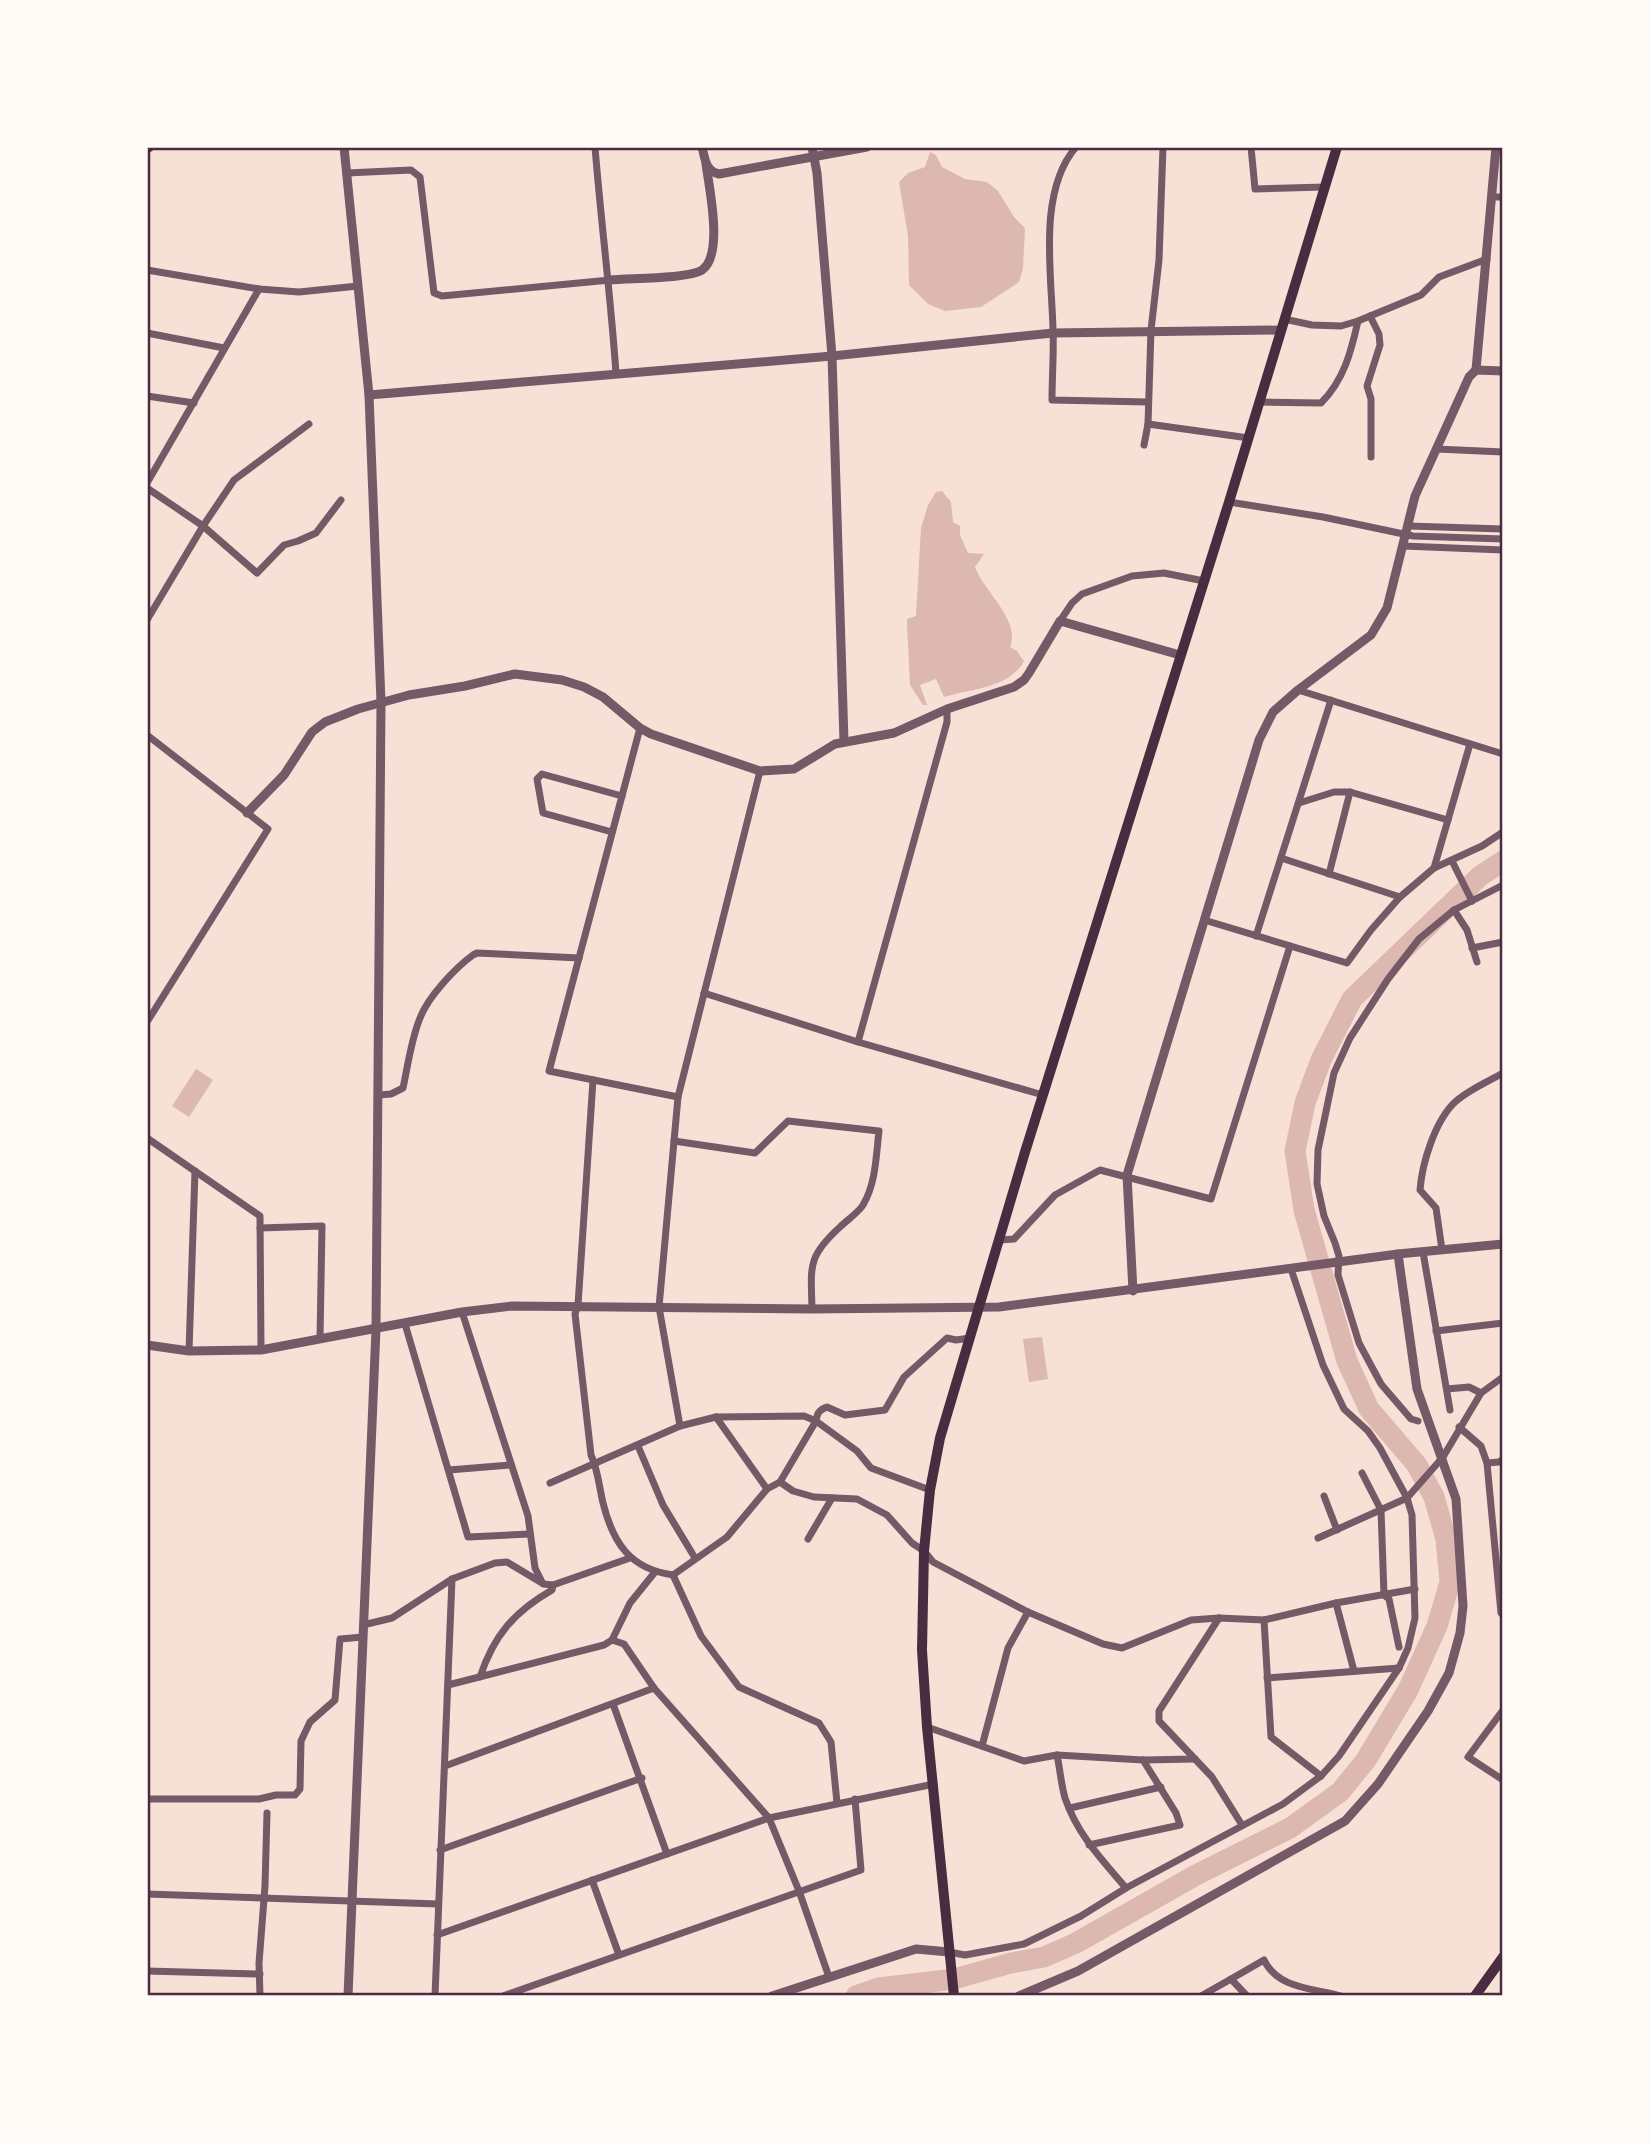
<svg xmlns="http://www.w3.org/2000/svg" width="1650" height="2143" viewBox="0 0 1650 2143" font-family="Poppins,sans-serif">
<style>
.water{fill:#dcb8b0}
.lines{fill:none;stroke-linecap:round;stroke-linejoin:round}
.river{stroke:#dcb8b0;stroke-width:21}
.minor{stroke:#755966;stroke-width:7}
.tertiary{stroke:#755966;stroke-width:9}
.primary{stroke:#4a2c40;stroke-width:10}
.neatline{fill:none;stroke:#4a2c40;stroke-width:2.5}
</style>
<rect width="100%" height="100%" fill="#f7e1d7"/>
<!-- water -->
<g class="water">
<polygon points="930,152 936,155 942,167 965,179 987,182 998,191 1014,217 1025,228 1023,268 1019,282 981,307 945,311 928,304 909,285 908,236 899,182 908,173 925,167"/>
<path d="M942 491 951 502 953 522 960 526V535L968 553 984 554 975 567C984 592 1021 620 1010 647L1017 651 1024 661C1010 688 971 689 944 697L936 679 920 685 927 705H923L910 685 907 625V619L916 616 921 528 928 505 936 492Z"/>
<polygon points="196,1069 213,1080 189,1117 172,1106"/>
<polygon points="1042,1337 1048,1379 1029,1382 1023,1339"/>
</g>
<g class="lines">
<!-- river -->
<polyline class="river" points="856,1996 879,1988 954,1979 1011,1963 1044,1957 1076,1943 1196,1875 1290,1828 1340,1792 1366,1760 1408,1690 1437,1626 1450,1582 1446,1539 1434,1497 1417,1465 1369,1409 1347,1361 1304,1210 1295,1151 1305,1103 1321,1060 1352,999 1480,876 1503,861"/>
<!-- minor -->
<g class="minor">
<path d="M595 147C601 223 611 298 616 374"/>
<path d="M1076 147C1037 192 1052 276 1053 330 1054 353 1052 377 1052 400L1148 402"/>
<polyline points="1251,147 1255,189 1325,187"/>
<polyline points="347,173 411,170 420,177 434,293 442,296 610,280"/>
<polyline points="1493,197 1503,197"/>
<polyline points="147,270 259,289 299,292 358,286"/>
<polyline points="1370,316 1379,334 1380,345 1367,386 1371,399 1371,457"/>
<polyline points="1284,319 1312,325 1341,326 1358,321 1421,295 1439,277 1487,259"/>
<polyline points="147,333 224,348"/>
<polyline points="147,396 194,403"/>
<path d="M1259 402 1321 403C1344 380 1351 352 1358 321"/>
<polyline points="1148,424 1249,438"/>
<polyline points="1144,445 1148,424 1151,330 1159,260 1163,147"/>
<polyline points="1436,449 1503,452"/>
<polyline points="147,483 259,289"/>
<polyline points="147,488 203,526 257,573 284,545 298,541 316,533 341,500"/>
<polyline points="1229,502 1323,517 1413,536 1503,539"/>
<polyline points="1408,526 1503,529"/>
<polyline points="1403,546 1503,550"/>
<polyline points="147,620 203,526 234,480 309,424"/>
<polyline points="1060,621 1072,603 1082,594 1132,576 1164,573 1204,581"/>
<polyline points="1298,690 1503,754"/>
<polyline points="640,728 549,1071 678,1097"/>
<polyline points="147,735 268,829 147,1022"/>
<polyline points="1299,803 1334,792 1350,792 1448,820"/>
<polyline points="612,832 543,813 537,779 542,774 622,796"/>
<polyline points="1281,858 1400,897"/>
<polyline points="1452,861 1472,901"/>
<polyline points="1434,868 1470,744"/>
<polyline points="1329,874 1350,792"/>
<polyline points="1454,910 1467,930 1477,962"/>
<polyline points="1204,920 1347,963 1371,930 1400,897 1434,868 1482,846 1503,832"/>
<polyline points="1256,936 1331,700"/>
<polyline points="1472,948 1503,942"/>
<polyline points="704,993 858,1042 1043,1095"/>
<polyline points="858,1042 947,722 947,709"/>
<path d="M593 1080 578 1305 575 1314 591 1455C598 1470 599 1486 603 1503 613 1543 630 1569 673 1575L727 1537 767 1489 780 1482 816 1421C817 1413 819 1410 827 1407L845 1415 885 1410 904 1377 947 1338 956 1340 970 1338"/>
<path d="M379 1095 391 1094 403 1088C408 1065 411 1040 420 1018 428 997 455 968 473 955L477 953 579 958"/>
<polyline points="147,1138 260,1216 261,1350"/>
<path d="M674 1141 755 1153 788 1121 879 1131C876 1156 876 1183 863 1205 858 1213 847 1220 840 1227 807 1257 811 1266 812 1309"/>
<polyline points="260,1228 322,1226 320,1339"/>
<polyline points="1000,1240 1014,1239 1055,1195 1100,1170 1211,1199 1290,946"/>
<path d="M1442 1250 1436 1208 1420 1190C1422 1163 1435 1121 1455 1102 1468 1090 1487 1082 1503 1073"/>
<polyline points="1423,1252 1450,1410"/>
<polyline points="462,1312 528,1516 535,1568 543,1584 553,1585 630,1558"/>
<polyline points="405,1324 468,1537 529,1534"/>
<polyline points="1436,1331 1503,1323"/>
<polyline points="189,1351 195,1171"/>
<polyline points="1447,1389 1469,1387 1481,1393"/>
<polyline points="716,1417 767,1489"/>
<polyline points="1418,1421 1411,1419 1381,1384 1359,1343 1338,1275 1339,1256 1335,1243 1324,1216 1317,1184 1318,1150 1334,1073 1350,1038 1388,979 1419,939 1454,910 1503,885"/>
<polyline points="680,1426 659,1307 678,1097 760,771"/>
<polyline points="1459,1427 1481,1446 1487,1463 1501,1613 1503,1615"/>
<polyline points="638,1446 663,1505 695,1558"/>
<polyline points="1487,1463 1499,1462 1503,1459"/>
<polyline points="449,1470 511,1465"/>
<polyline points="1362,1473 1381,1510 1384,1595 1389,1599 1399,1647"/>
<polyline points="780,1482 793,1491 814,1497 857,1499 887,1515 912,1543 924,1551 933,1562 1028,1612 1103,1644 1122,1648 1191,1620 1219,1618 1264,1620 1336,1603 1415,1589"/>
<polyline points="550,1483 680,1426 716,1417 804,1416 816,1421 857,1451 871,1468 930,1490"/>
<polyline points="1324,1496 1337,1530"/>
<polyline points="1318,1538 1407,1498 1443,1457 1481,1393 1503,1377"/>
<polyline points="808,1539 832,1498"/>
<polyline points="673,1575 701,1636 739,1687 819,1723 831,1742 837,1803"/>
<polyline points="1336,1603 1354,1671"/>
<polyline points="1219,1618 1159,1711 1159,1721 1212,1777 1242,1825"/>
<polyline points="1264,1620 1271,1737 1321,1776"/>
<polyline points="363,1625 392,1618 452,1579 495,1563 507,1562 542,1583"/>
<polyline points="612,1640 624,1644 654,1688 769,1818 799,1891 829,1977"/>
<path d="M480 1677C494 1635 514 1612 552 1590L553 1585"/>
<polyline points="1267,1678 1399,1668"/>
<polyline points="448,1685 604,1645 612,1640 630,1603 655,1572"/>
<polyline points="613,1704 667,1854"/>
<polyline points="1503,1710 1468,1757 1503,1780"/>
<polyline points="927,1727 1024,1761 1057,1755 1143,1760 1195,1759"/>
<polyline points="982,1746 1008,1648 1028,1612"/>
<path d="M1057 1755C1060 1769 1061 1784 1065 1798 1077 1834 1102 1860 1126 1888"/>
<polyline points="445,1766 654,1688"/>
<polyline points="147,1799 259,1799 276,1795 295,1795 300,1789 301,1741 310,1722 335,1700 340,1639 363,1637"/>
<polyline points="1070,1808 1161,1787"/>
<polyline points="1089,1845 1180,1825 1176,1813 1143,1760"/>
<polyline points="440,1850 642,1778"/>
<polyline points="592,1880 619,1955"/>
<polyline points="147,1894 438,1904"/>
<polyline points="437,1935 769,1818 934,1784"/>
<polyline points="949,1952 965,1955 1024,1944 1081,1916 1126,1888 1283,1804 1321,1776 1339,1756 1399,1668 1408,1648 1415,1618 1412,1515 1407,1498 1380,1448 1368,1431 1344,1409 1323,1365 1291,1269"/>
<polyline points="147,1971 260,1974"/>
<path d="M1231 1979 1264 1960C1278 1989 1313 1988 1341 1996"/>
<polyline points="260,1996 259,1963 265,1886 267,1813"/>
<polyline points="435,1996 452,1579"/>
<polyline points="503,1996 861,1870 855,1799"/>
<polyline points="1201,1996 1231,1979 1247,1996"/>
</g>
<!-- tertiary -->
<g class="tertiary">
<polyline points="344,147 369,395 381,702 376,1329 348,1996"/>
<path d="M702 147C705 158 705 171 719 174L867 147"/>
<polyline points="812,147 817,173 832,356 844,741"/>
<path d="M610 280C629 278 688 279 702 270 724 255 709 187 706 164"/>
<polyline points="1476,370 1496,147"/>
<polyline points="369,395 832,356 1053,333 1281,330"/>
<polyline points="247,813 284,775 312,732 325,722 358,709 409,695 465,686 515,674 562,680 584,687 603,697 640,728 651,734 760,771 794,769 835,744 894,733 947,709 1014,687 1024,680 1029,673 1060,621 1180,655"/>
<polyline points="1133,1291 1127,1175 1259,740 1273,712 1298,690 1371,635 1387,608 1415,496 1469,377 1476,370 1503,371"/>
<polyline points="147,1345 189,1351 261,1350 462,1312 512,1306 812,1309 999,1307 1398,1254 1503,1244"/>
<polyline points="772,1996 916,1949 949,1952"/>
<polyline points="1019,1996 1078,1971 1345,1821 1378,1784 1428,1711 1449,1673 1460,1633 1463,1606 1456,1499 1417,1389 1398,1254"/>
</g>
<!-- primary -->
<g class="primary">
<polyline points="147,148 149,147"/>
<polyline points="954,1996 927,1727 922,1650 924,1551 930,1490 940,1438 1025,1152 1229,502 1337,147"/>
<polyline points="1475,1996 1503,1957"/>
</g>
</g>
<!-- border -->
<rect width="1650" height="2143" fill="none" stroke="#fffaf5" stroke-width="298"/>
<rect x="149" y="149" width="1352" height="1845" class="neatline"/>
</svg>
